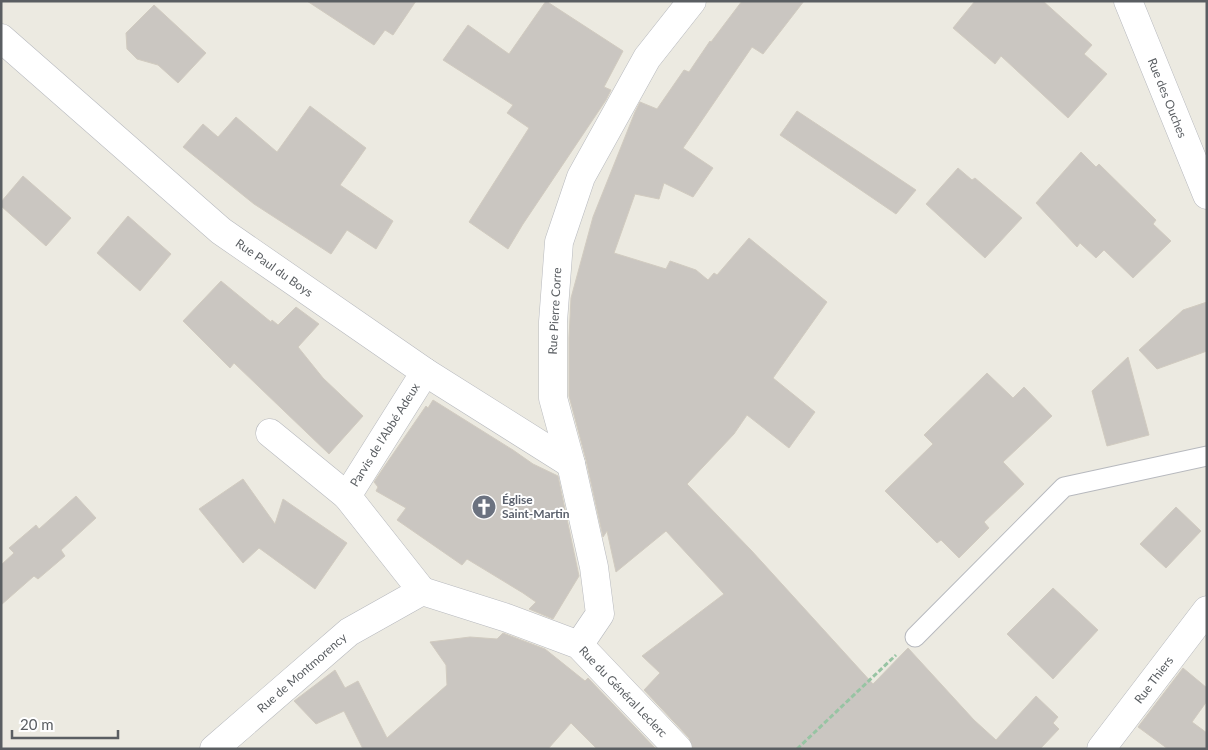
<svg xmlns="http://www.w3.org/2000/svg" width="1208" height="750" viewBox="0 0 1208 750" font-family="Lato,sans-serif">
<style>
.building{fill:#cac6c1;stroke:#d1cbc0}
.lines{fill:none;stroke-linecap:round;stroke-linejoin:round}
.service-casing{stroke:#b7b9be;stroke-width:21}
.minor-casing{stroke:#b7b9be;stroke-width:29}
.path{stroke:#97c4a3;stroke-width:3;stroke-dasharray:5 2.5;stroke-linecap:butt}
.service{stroke:#fff;stroke-width:19}
.minor{stroke:#fff;stroke-width:28}
.labels{text-anchor:middle;stroke-width:4;stroke-linejoin:round;paint-order:stroke}
.street-label{font-size:12px;fill:#5a5e62;stroke:#fff}
.worship-label{font-size:12px;font-weight:bold;fill:#5b616d;stroke:#fff;text-anchor:start}
</style>
<rect width="100%" height="100%" fill="#eceae1"/>
<!-- building -->
<g class="building">
<polygon points="307,1 416,1 393,35 385,30 374,45"/>
<polygon points="546,1 623,51 604,87 611,90 606,100 523,224 508,249 469,222 529,128 507,113 513,105 443,60 468,25 509,54"/>
<polygon points="742,1 804,1 763,54 752,47 683,148 713,168 693,197 664,183 659,199 635,194 614,253 666,269 670,261 696,270 708,280 714,273 717,275 749,238 827,302 773,378 815,412 789,448 747,415 734,434 687,484 751,550 873,684 908,648 974,720 996,740 1036,696 1058,717 1053,723 1059,729 1040,749 693,749 689,738 644,690 660,673 642,656 724,594 666,531 616,572 607,531 603,537 586,460 569,396 569,338 571,298 593,217 635,112 640,102 657,109 684,70 689,72 710,41 711,42"/>
<polygon points="975,1 1043,1 1092,45 1084,54 1107,74 1068,118 1001,56 995,64 953,28"/>
<polygon points="154,5 206,53 178,83 158,65 137,59 127,49 126,33"/>
<polygon points="310,106 366,148 340,185 393,221 376,249 347,230 331,254 254,204 183,147 203,124 218,137 236,117 277,152"/>
<polygon points="797,111 859,152 916,190 896,214 780,135"/>
<polygon points="1081,152 1096,167 1099,164 1156,220 1153,224 1171,241 1133,278 1104,250 1096,258 1080,243 1077,247 1036,203"/>
<polygon points="958,168 972,180 975,178 1022,218 985,258 926,204"/>
<polygon points="23,176 71,218 46,246 1,206 1,202"/>
<polygon points="128,216 171,254 140,291 97,253"/>
<polygon points="221,281 271,322 272,320 278,325 296,307 319,324 298,347 323,378 363,416 329,454 234,363 230,368 183,321"/>
<polygon points="1207,302 1207,351 1157,369 1139,350 1183,310"/>
<polygon points="1128,357 1149,435 1107,446 1092,391"/>
<polygon points="987,373 1013,398 1024,387 1052,416 1003,462 1024,484 984,522 989,528 959,558 941,540 937,543 885,491 933,444 924,435"/>
<polygon points="433,400 513,450 533,464 558,476 579,576 553,619 529,609 536,602 523,593 467,559 462,565 397,520 406,508 376,491 378,487 374,482 382,470 426,406 428,408"/>
<polygon points="243,479 275,524 283,499 347,543 315,589 259,548 243,563 199,509"/>
<polygon points="76,496 96,518 61,550 65,556 38,579 34,576 1,605 1,565 14,553 9,548 36,525 39,529"/>
<polygon points="1176,507 1201,531 1166,568 1140,544"/>
<polygon points="1053,588 1098,630 1053,679 1007,634"/>
<polygon points="503,633 545,649 585,681 588,678 656,749 597,749 571,723 548,749 363,749 344,711 316,724 294,701 335,670 345,688 358,681 387,738 447,685 446,665 430,642 470,637 497,639"/>
<polygon points="1183,668 1207,688 1207,701 1192,722 1207,733 1207,749 1168,749 1138,727"/>
</g>
<g class="lines">
<defs>
<polyline id="service" points="915,637 1064,487 1207,456"/>
<g id="minor">
<polyline points="1128,1 1207,195"/>
<polyline points="1,38 221,231 425,372 571,464"/>
<polyline points="270,433 347,496"/>
<polyline points="422,591 347,496 425,372"/>
<polyline points="579,645 600,614 594,567 571,464 553,398 553,322 559,242 581,177 647,58 692,1"/>
<polyline points="214,749 349,632 422,591 507,618 579,645 678,749"/>
<polyline points="1101,749 1207,610"/>
</g>
</defs>
<!-- service casing -->
<use href="#service" class="service-casing"/>
<!-- minor casing -->
<use href="#minor" class="minor-casing"/>
<!-- path -->
<polyline class="path" points="797,749 896,655"/>
<!-- service -->
<use href="#service" class="service"/>
<!-- minor -->
<use href="#minor" class="minor"/>
</g>
<!-- icons -->
<defs>
<symbol id="church-disc" viewBox="-11 -11 22 22"><circle r="9.5" fill="#6b7280" stroke="#fff"/><path d="M-1.2-6h2.4v3.5h3.3v2.4h-3.3V6h-2.4V-.1h-3.3v-2.4h3.3Z" fill="#fff"/></symbol>
</defs>
<g fill-rule="evenodd">
<use href="#church-disc" x="470" y="493" width="28" height="28"/>
</g>
<g class="labels">
<!-- street labels -->
<g class="street-label">
<text transform="translate(1167 98) rotate(68)" y="4">Rue des Ouches</text>
<text transform="translate(274 268) rotate(35)" y="4">Rue Paul du Boys</text>
<text transform="translate(555 311) rotate(-87)" y="4">Rue Pierre Corre</text>
<text transform="translate(385 435) rotate(-58)" y="4">Parvis de l'Abbé Adeux</text>
<text transform="translate(302 673) rotate(-41)" y="4">Rue de Montmorency</text>
<text transform="translate(1154 680) rotate(-53)" y="4">Rue Thiers</text>
<text transform="translate(623 692) rotate(46)" y="4">Rue du Général Leclerc</text>
</g>
<!-- worship labels -->
<g class="worship-label">
<text x="502" y="504">Église<tspan x="502" dy="14">Saint-Martin</tspan></text>
</g>
</g>
<!-- border -->
<rect width="1208" height="750" fill="none" stroke="#5a5e62" stroke-width="5"/>
<!-- scale -->
<path d="M12 730v8h106v-8" fill="none" stroke="#5a5e62" stroke-width="2.5"/>
<text x="20" y="730" font-size="15" fill="#5a5e62" stroke="#ffffff" stroke-width="4" paint-order="stroke">20 m</text>
</svg>
